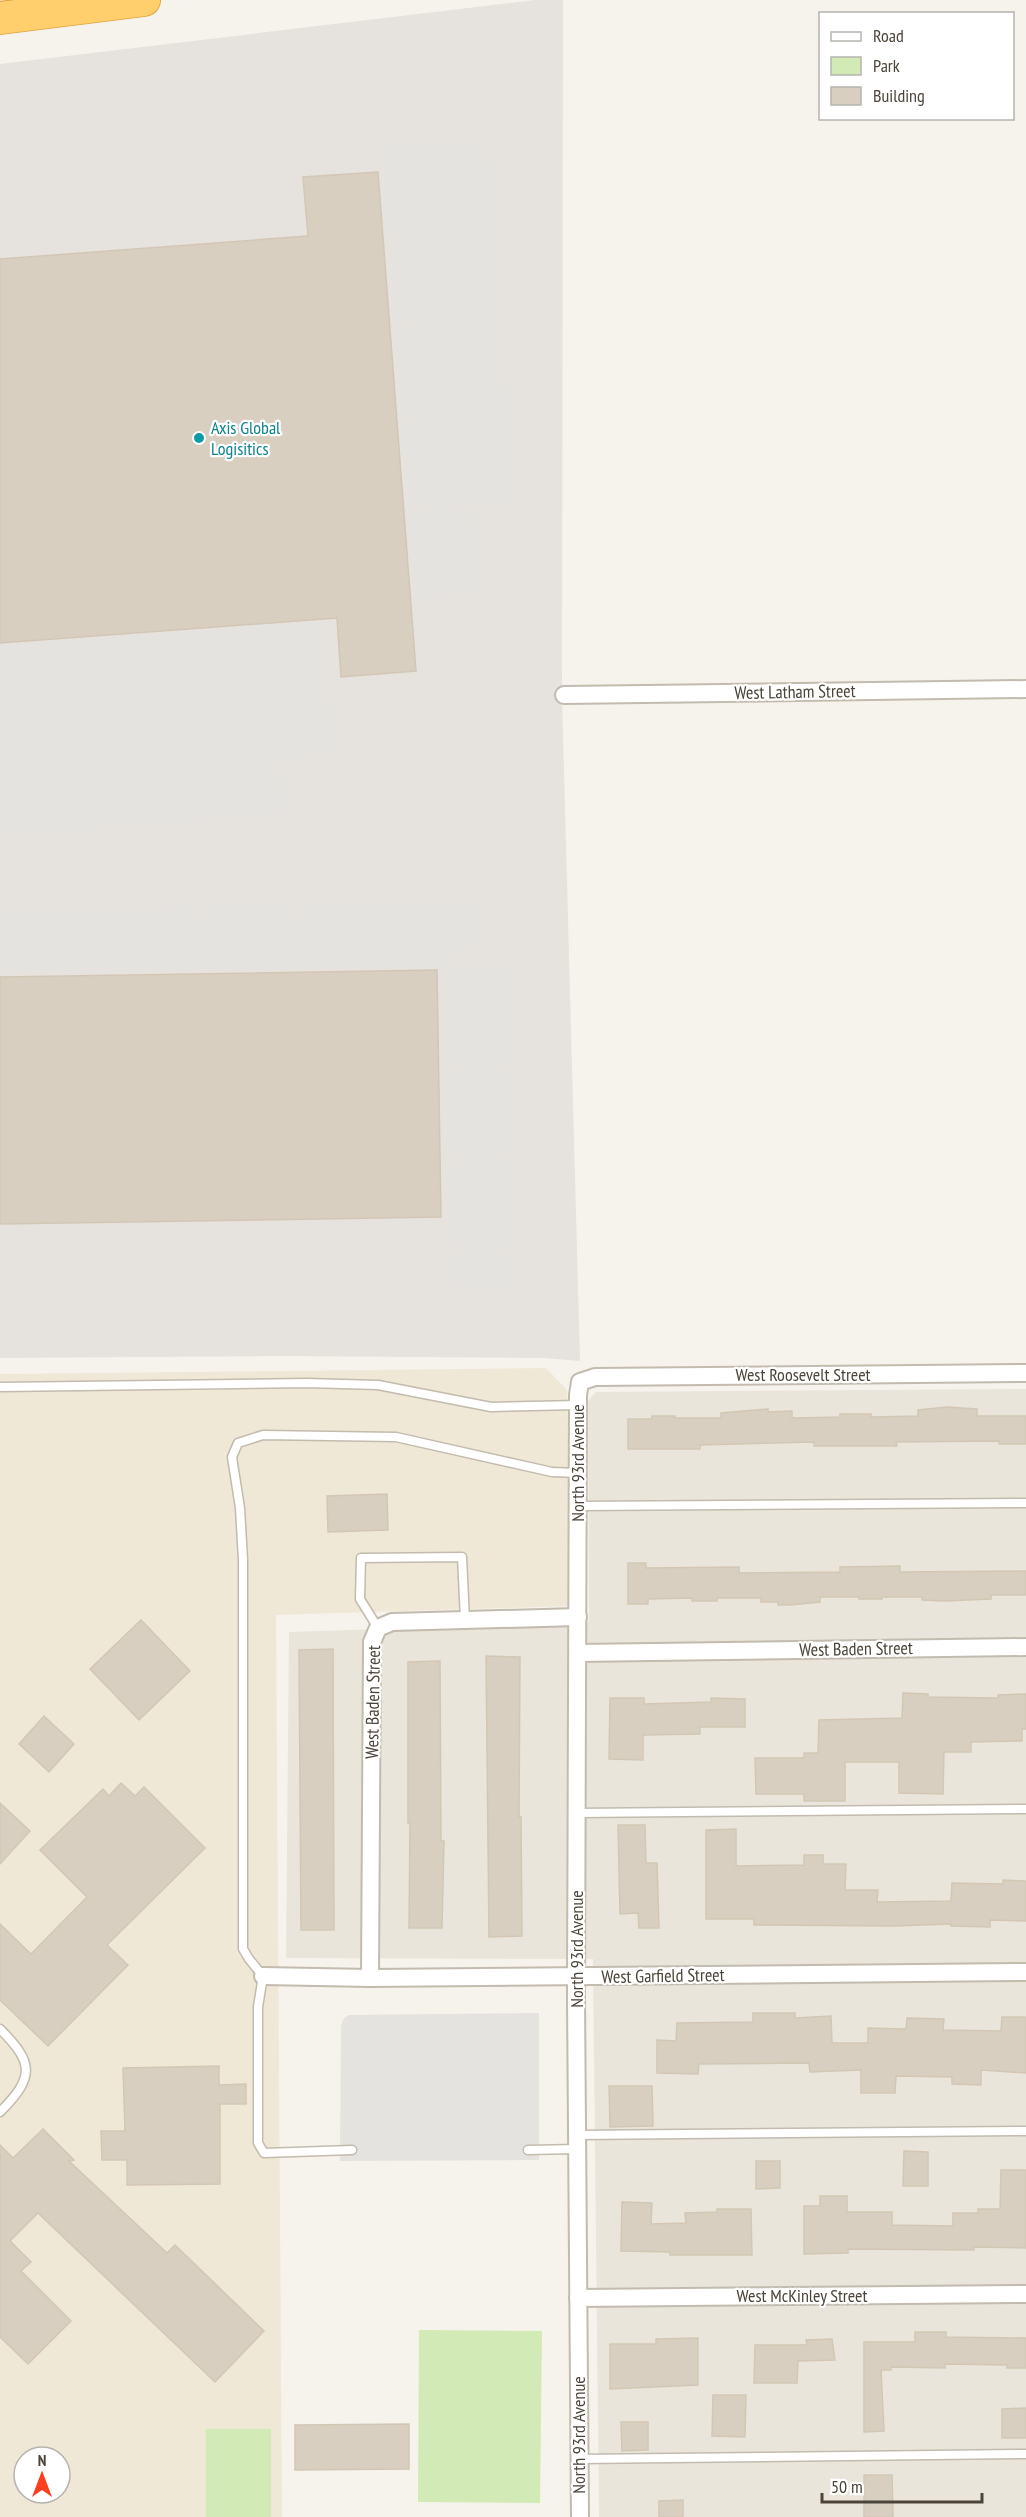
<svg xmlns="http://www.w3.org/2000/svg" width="1026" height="2517" viewBox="0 0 1026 2517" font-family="'PT Sans Narrow',sans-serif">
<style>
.residential{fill:#eae5da}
.industrial{fill:#e6e2dd}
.education{fill:#efe8d6;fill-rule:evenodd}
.green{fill:#d2eab5}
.parking{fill:#e5e3e0}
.building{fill:#d8cfc1;stroke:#d3c7b4;stroke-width:1.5}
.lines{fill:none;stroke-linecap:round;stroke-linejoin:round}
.lane-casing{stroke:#c2bbae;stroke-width:11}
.street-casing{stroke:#c2bbae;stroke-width:20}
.highway-casing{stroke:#e0a43c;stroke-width:34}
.lane{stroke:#fff;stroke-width:8}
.street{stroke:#fff;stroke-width:16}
.highway{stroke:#ffcf6e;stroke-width:32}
.culture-dot{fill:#0f9aa8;stroke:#fff;stroke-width:2}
.labels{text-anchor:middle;stroke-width:4.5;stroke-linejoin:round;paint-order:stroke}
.culture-label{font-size:18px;fill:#0d838f;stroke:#fff;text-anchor:start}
.street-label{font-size:18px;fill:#4b4439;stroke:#fff}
</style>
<rect width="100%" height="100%" fill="#f6f3ec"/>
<!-- residential -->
<polygon class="residential" points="1026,1389 1026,2517 599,2517 593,1959 286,1958 289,1632 589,1622 588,1401 596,1392"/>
<!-- industrial -->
<polygon class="industrial" points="535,0 563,0 562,698 580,1361 543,1358 282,1356 0,1358 0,64"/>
<!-- education -->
<path class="education" d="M546 1368 567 1390 571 1606 276 1615 282 2517H0V1374ZM24 2457H60V2493H24Z"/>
<!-- green -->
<g class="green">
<polygon points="419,2330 542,2331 540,2503 418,2502"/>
<rect x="206" y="2429" width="65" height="88"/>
</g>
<!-- parking -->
<g class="parking">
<polygon points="487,141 513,500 455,504 455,511 472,510 478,594 418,598 411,514 428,513 427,505 411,507 404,423 421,421 420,414 404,415 398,332 415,331 414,323 397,324 391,240 407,239 407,232 390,233 384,148"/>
<polygon points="322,620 332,754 279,758 283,814 0,835 0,645"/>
<polygon points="474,904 474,949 449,949 449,966 0,971 0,910 15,910 15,926 22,926 23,910 106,909 106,925 114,925 114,909 198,907 198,924 206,924 206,907 290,906 290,921 298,921 298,906 381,905 381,917 389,917 390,905"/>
<polygon points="513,968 514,1062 496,1062 496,1070 514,1070 515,1154 497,1154 497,1162 515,1162 516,1246 498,1246 498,1254 516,1254 517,1288 455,1289 454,1255 472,1254 471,1246 454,1247 453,1163 471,1162 471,1155 453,1155 452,1071 469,1071 469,1063 452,1063 451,969"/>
<polygon points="539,2013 539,2160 340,2161 341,2026 344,2018 349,2015"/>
</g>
<!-- building -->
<g class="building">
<polygon points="378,172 416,671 341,677 337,618 0,643 0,259 308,236 303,177"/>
<polygon points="437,970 441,1217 0,1224 0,977"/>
<polygon points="947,1407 977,1409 977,1416 1026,1416 1026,1444 999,1444 999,1441 896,1442 897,1446 814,1446 814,1442 700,1445 700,1449 628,1449 628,1419 652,1419 652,1416 675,1416 675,1418 721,1418 721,1413 768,1409 768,1412 792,1411 792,1418 840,1417 840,1414 871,1414 871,1417 918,1416 918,1410"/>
<polygon points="387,1494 388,1530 328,1532 327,1496"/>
<polygon points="628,1563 646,1563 646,1568 739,1567 739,1573 840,1572 840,1567 900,1566 900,1572 1026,1571 1026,1595 991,1595 991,1599 945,1601 922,1600 922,1597 882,1597 882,1599 859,1599 859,1597 820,1597 820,1602 790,1605 778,1605 778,1602 761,1602 761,1598 717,1598 717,1601 692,1601 692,1598 648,1599 648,1604 628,1604"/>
<polygon points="141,1620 190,1671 139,1720 90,1669"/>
<polygon points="333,1649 334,1930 301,1930 299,1650"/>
<polygon points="486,1656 520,1657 519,1817 521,1817 522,1936 489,1937"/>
<polygon points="440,1661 441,1841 444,1841 442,1928 409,1928 410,1823 408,1823 408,1662"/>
<polygon points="903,1693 928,1694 928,1697 998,1698 998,1695 1026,1694 1026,1729 1022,1729 1022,1741 971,1742 971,1752 944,1752 943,1794 899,1793 899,1762 845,1762 845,1801 804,1801 804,1794 756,1794 755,1758 804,1758 804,1753 818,1753 819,1720 902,1718"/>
<polygon points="610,1698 644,1698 644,1704 711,1702 711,1698 745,1699 745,1727 700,1727 700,1734 643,1735 643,1760 609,1759"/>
<polygon points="44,1716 74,1744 49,1772 19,1744"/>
<polygon points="121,1783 135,1796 144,1787 205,1848 107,1945 128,1965 48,2046 0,2000 0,1924 31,1954 87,1897 40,1850 103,1789 109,1796"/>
<polygon points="0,1803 30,1831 0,1864"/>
<polygon points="618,1825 645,1825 646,1863 657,1863 659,1928 639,1928 638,1913 620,1914"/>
<polygon points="736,1829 736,1866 804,1865 804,1855 823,1855 823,1864 846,1864 845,1890 878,1890 877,1902 951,1901 952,1883 1003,1884 1003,1880 1026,1881 1026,1921 990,1920 990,1927 951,1926 951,1924 894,1926 754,1925 754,1919 706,1919 706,1830"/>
<polygon points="753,2013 795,2013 795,2018 831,2016 832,2043 868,2043 868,2028 906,2029 907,2018 944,2019 943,2030 1001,2031 1002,2017 1026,2017 1026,2073 981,2070 981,2085 952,2084 952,2077 896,2076 895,2093 861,2093 861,2070 810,2072 809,2063 699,2064 698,2074 657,2073 657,2040 676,2041 677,2023 753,2022"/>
<polygon points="219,2066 219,2085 246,2084 246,2104 220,2104 220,2184 127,2185 127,2160 102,2160 101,2131 125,2131 123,2068"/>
<polygon points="609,2086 652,2086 653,2126 610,2127"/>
<polygon points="43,2129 74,2160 69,2161 167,2253 175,2245 264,2331 215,2382 38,2213 10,2241 31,2262 21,2271 71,2321 28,2364 0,2337 0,2145 13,2158"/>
<polygon points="904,2151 928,2152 928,2186 903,2186"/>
<polygon points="756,2161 780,2161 780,2188 756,2189"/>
<polygon points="1001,2170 1026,2170 1026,2248 974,2247 974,2250 848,2249 848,2253 804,2254 804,2206 820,2206 820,2196 847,2196 847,2212 892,2212 892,2225 953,2226 953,2213 978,2213 978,2209 1000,2209"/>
<polygon points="622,2202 652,2203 651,2224 686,2223 685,2213 717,2212 717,2209 751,2209 752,2255 670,2255 670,2252 621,2251"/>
<polygon points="915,2332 946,2332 946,2337 1026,2338 1026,2368 1007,2368 1007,2365 945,2364 945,2368 891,2367 891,2370 881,2370 884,2431 864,2432 864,2342 915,2342"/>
<polygon points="698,2338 698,2385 610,2389 610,2344 656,2344 656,2339"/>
<polygon points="832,2339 835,2360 798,2361 797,2383 754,2383 755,2345 807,2345 806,2340"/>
<polygon points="713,2395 746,2395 745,2437 712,2436"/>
<polygon points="1026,2408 1026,2438 1002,2438 1002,2409"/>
<polygon points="621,2422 648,2422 648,2450 622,2451"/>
<polygon points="409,2424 409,2469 295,2470 295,2425"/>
<polygon points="864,2475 892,2475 893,2517 864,2517"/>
<polygon points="683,2500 683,2517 659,2517 659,2501"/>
</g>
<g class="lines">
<defs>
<g id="lane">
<polyline points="0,1387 306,1383 378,1385 491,1407 578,1405"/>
<polyline points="578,1506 1026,1503"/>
<polyline points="378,1628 360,1599 361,1558 462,1557 465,1620"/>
<polyline points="577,1813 1026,1809"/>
<path d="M0 2029C34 2063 35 2077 0 2112"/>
<polyline points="577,2135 1026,2131"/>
<polyline points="352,2150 264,2153 258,2143 258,2007 263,1976 249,1959 243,1949 243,1560 240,1508 232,1457 238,1443 263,1435 396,1437 552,1472 578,1473"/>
<polyline points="528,2150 577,2149"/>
<polyline points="579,2459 1026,2454"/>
</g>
<g id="street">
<polyline points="564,695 1026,689"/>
<polyline points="578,1653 1026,1647"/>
<polyline points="263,1976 370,1978 1026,1972"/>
<polyline points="370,1978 372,1642 378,1628 392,1622 578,1617"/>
<polyline points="578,2298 1026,2294"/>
<polyline points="580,2517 576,1998 578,1395 580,1382 595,1377 1026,1373"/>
</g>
<polyline id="highway" points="0,18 144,0"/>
</defs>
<!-- lane casing -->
<use href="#lane" class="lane-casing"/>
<!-- street casing -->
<use href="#street" class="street-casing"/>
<!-- highway casing -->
<use href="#highway" class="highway-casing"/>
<!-- lane -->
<use href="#lane" class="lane"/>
<!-- street -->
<use href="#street" class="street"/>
<!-- highway -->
<use href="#highway" class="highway"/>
</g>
<!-- markers -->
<circle class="culture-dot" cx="199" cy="438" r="6"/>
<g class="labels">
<!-- culture labels -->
<g class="culture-label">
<text x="211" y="434">Axis Global<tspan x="211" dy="21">Logisitics</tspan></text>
</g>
<!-- street labels -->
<g class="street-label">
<text transform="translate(795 692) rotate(-1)" y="6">West Latham Street</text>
<text x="803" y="1381">West Roosevelt Street</text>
<text transform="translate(578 1463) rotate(-90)" y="6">North 93rd Avenue</text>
<text transform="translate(856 1649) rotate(-1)" y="6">West Baden Street</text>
<text transform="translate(373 1702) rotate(-89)" y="6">West Baden Street</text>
<text transform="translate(577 1949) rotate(-90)" y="6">North 93rd Avenue</text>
<text transform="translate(663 1976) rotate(-1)" y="6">West Garfield Street</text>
<text x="802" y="2302">West McKinley Street</text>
<text transform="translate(579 2435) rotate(-90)" y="6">North 93rd Avenue</text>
</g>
</g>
<!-- legend -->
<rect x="819" y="12" width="195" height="108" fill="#ffffff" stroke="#b7b4b0" stroke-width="1.5"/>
<rect x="831" y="32" width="30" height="9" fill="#ffffff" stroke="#b7b4b0" stroke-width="1.5"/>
<text x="873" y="42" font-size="18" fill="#4b4439">Road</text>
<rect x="831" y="57" width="30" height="18" fill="#d2eab5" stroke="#b7b4b0" stroke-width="1.5"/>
<text x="873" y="72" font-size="18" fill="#4b4439">Park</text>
<rect x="831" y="87" width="30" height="18" fill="#d8cfc1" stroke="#b7b4b0" stroke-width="1.5"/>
<text x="873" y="102" font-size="18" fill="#4b4439">Building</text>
<!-- north arrow -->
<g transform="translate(42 2475)"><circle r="28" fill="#ffffff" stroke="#b7b4b0" stroke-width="1.5"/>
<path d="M0-4.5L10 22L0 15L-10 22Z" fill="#fc3f1d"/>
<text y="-9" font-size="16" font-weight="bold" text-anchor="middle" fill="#4b4439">N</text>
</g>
<!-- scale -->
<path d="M822 2493v9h160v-9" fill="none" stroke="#4b4439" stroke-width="3"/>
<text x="831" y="2493" font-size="18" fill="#4b4439" stroke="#ffffff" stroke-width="4.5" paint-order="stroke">50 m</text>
</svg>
